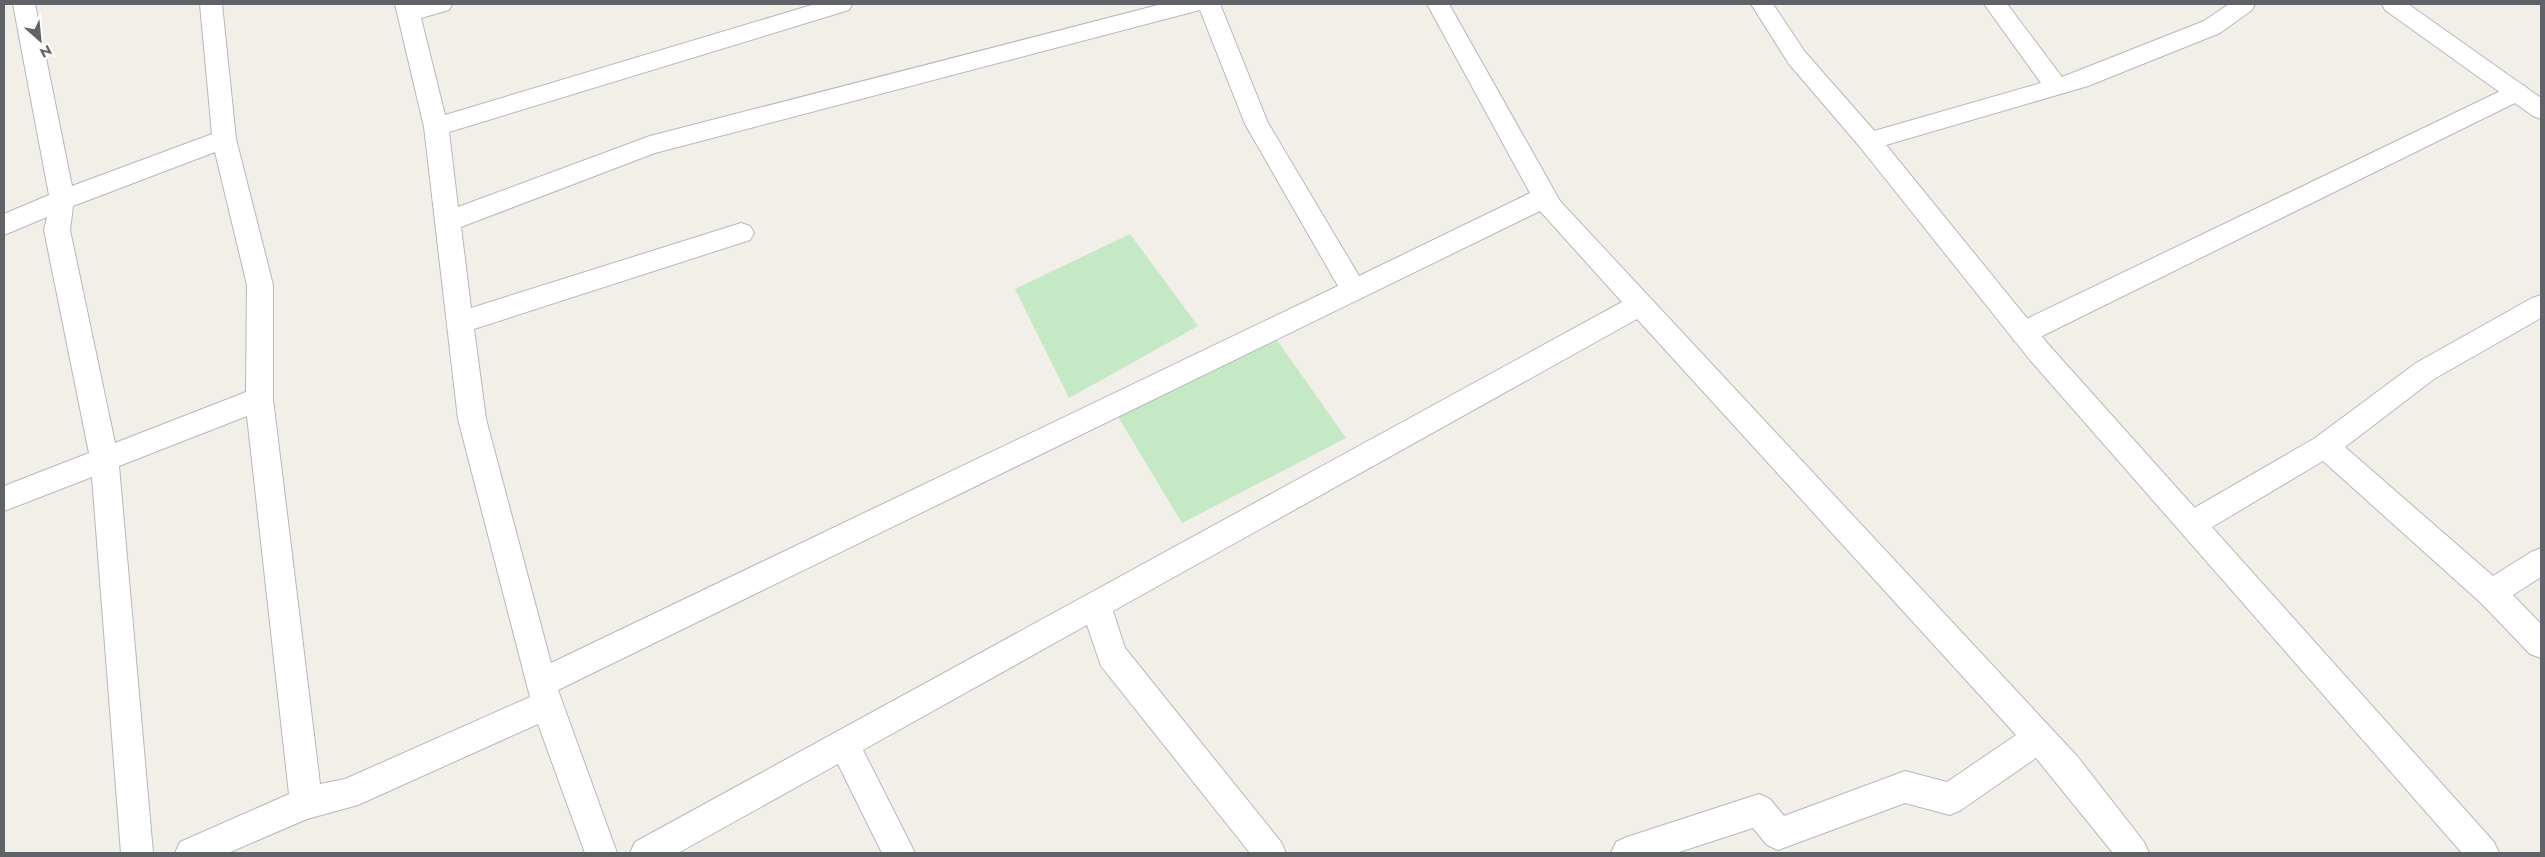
<svg xmlns="http://www.w3.org/2000/svg" width="2545" height="857" viewBox="0 0 2545 857" font-family="Jost,sans-serif">
<style>
.green{fill:#c5e8c5}
.lines{fill:none;stroke-linecap:round;stroke-linejoin:round}
.minor-casing{stroke:#b5b8bc;stroke-width:2}
.tertiary-casing{stroke:#b5b8bc;stroke-width:2}
.minor{fill:#fff;fill-rule:evenodd}
.tertiary{fill:#fff;fill-rule:evenodd}
</style>
<rect width="100%" height="100%" fill="#f1efe8"/>
<!-- green -->
<g class="green">
<polygon points="1130,234 1198,326 1069,398 1015,289"/>
<polygon points="1274,336 1346,438 1182,523 1114,410"/>
</g>
<g class="lines">
<defs>
<g id="minor">
<path d="M13 4H35L72 186 212 134 200 4H222L236 139 273 285V399L320 784 345 779 530 697 458 419 424 127 395 4H452L449 10 421 18 445 115 815 4H852L849 10 449 132 458 207 650 136 1162 4H1220L1268 123 1359 276 1530 193 1427 4H1449L1560 201 2077 756 2144 842 2149 853H2113L2036 758 1961 810 1950 815 1905 803 1778 850 1767 845 1753 828 1676 853H1611L1616 842 1627 837 1759 794 1770 799 1784 816 1905 771 1947 782 2016 735 1637 319 1113 611 1125 648 1281 842 1286 853H1250L1101 666 1087 625 863 750 915 853H882L838 764 678 853H630L635 842 1622 302 1540 211 558 690 617 853H585L538 724 358 805 307 819 228 853H175L180 842 289 794 247 416 119 466 153 853H121L92 477 4 511V486L89 453 44 230 47 217 4 235V214L49 195ZM1200 10 1245 124 1338 286 551 663 486 419 474 329 750 240 754 233 750 226 741 223 471 308 461 227 655 153ZM215 152 247 285 246 392 115 443 70 230 73 206Z"/>
<polygon points="1984,4 2007,4 2062,77 2204,21 2229,4 2255,4 2252,10 2220,33 2088,86 1869,150 1860,147 1857,141 1860,135 2041,83"/>
<polygon points="2517,83 2525,86 2529,92 2525,98 2032,341 2023,344 2014,341 2010,333 2014,325"/>
<polygon points="2541,295 2541,318 2434,379 2345,447 2493,576 2531,552 2541,548 2541,577 2513,595 2541,624 2541,658 2530,654 2481,603 2323,461 2202,533 2192,537 2182,533 2178,524 2182,515 2315,438 2416,363 2532,298"/>
</g>
<g id="tertiary">
<polygon points="1751,4 1773,4 1805,52 1878,135 2048,344 2494,842 2499,853 2462,853 2030,360 1860,147 1789,64"/>
<polygon points="2382,4 2408,4 2541,98 2541,119 2533,116 2385,10"/>
</g>
</defs>
<!-- minor casing -->
<use href="#minor" class="minor-casing"/>
<!-- tertiary casing -->
<use href="#tertiary" class="tertiary-casing"/>
<!-- minor -->
<use href="#minor" class="minor"/>
<!-- tertiary -->
<use href="#tertiary" class="tertiary"/>
</g>
<!-- border -->
<rect width="2545" height="857" fill="none" stroke="#5f6368" stroke-width="10"/>
<!-- north arrow -->
<g transform="translate(40 40) rotate(153)" stroke="#ffffff" stroke-width="4" paint-order="stroke">
<path d="M0-4L9 19L0 12L-9 19Z" fill="#5f6368"/>
<text y="-8" font-size="14" font-weight="bold" text-anchor="middle" fill="#5f6368">N</text>
</g>
</svg>
